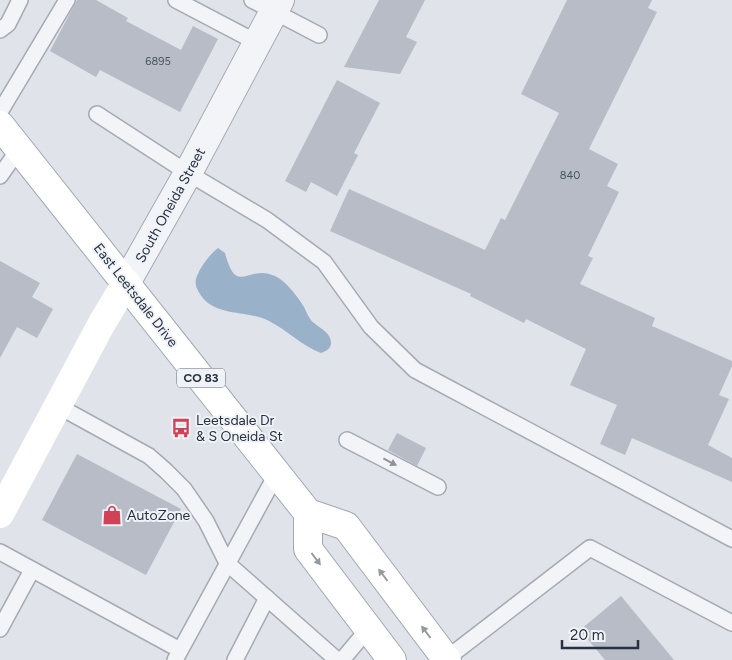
<svg xmlns="http://www.w3.org/2000/svg" width="732" height="660" viewBox="0 0 732 660" font-family="Figtree,sans-serif">
<style>
.water{fill:#9ab1ca}
.building{fill:#b7bcc6}
.lines{fill:none;stroke-linecap:round;stroke-linejoin:round}
.lane-casing{stroke:#a5aab3;stroke-width:18}
.street-casing{stroke:#a5aab3;stroke-width:30}
.primary-casing{stroke:#9fa8b5;stroke-width:30}
.lane{stroke:#f3f4f7;stroke-width:15}
.street{stroke:#f3f4f7;stroke-width:28}
.secondary{stroke:#fff;stroke-width:28}
.primary{stroke:#fff;stroke-width:28}
.oneway{fill:#8e929c}
.oneway2{fill:#9498a0}
.labels{text-anchor:middle;stroke-width:4;stroke-linejoin:round;paint-order:stroke}
.number-label{font-size:11px;fill:#4c5462}
.shield{fill:#eff2f7;stroke:#646b78;stroke-width:1}
.shield-label{font-size:12px;font-weight:bold;fill:#283141}
.street-label{font-size:14px;fill:#283141;stroke:#eff2f7}
.poi-label{font-size:14px;fill:#283141;stroke:#eff2f7;text-anchor:start}
</style>
<rect width="100%" height="100%" fill="#e0e3e9"/>
<!-- water -->
<path class="water" d="M218 248 225 253C237 298 248 263 275 276 287 282 297 296 304 307 307 313 309 319 314 323 321 329 331 333 331 343 331 349 326 351 321 353 302 346 287 330 269 321 246 309 215 318 200 294 196 288 194 282 197 276 201 266 209 255 218 248Z"/>
<!-- building -->
<g class="building">
<polygon points="77,0 96,0 128,18 126,21 181,50 193,26 218,39 180,112 100,70 96,77 50,51"/>
<polygon points="379,0 425,0 406,37 417,42 400,74 344,67"/>
<polygon points="567,0 652,0 648,8 657,12 589,149 618,164 607,186 619,192 588,256 593,258 580,284 655,318 652,326 732,361 732,366 719,395 729,399 708,445 732,458 732,482 632,438 625,455 600,444 617,405 570,385 586,349 526,319 524,323 470,296 471,294 330,231 349,189 485,250 501,218 505,220 559,113 521,94"/>
<polygon points="337,80 380,103 354,153 358,155 337,196 311,182 306,192 285,181"/>
<polygon points="0,261 40,283 32,297 53,309 37,338 17,327 0,358"/>
<polygon points="397,433 426,448 417,466 388,450"/>
<polygon points="77,454 181,509 146,575 42,520"/>
<polygon points="621,596 674,660 605,660 580,630"/>
</g>
<g class="lines">
<defs>
<g id="lane">
<polyline points="176,0 258,43"/>
<polyline points="252,0 319,35"/>
<polyline points="0,30 8,24 20,0"/>
<polyline points="0,112 67,0"/>
<polyline points="97,114 188,173 267,220 324,262 371,327 415,370 732,539"/>
<polyline points="0,176 19,149"/>
<polyline points="58,406 149,456 166,471 184,489 206,521 227,563 337,660"/>
<polyline points="347,440 438,487"/>
<polyline points="0,552 180,650"/>
<polyline points="0,629 32,570"/>
<polyline points="446,659 590,548 732,623"/>
<polyline points="175,660 277,473"/>
<polyline points="235,660 267,598"/>
<polyline points="342,660 368,629"/>
</g>
<polyline id="street" points="126,283 188,173 280,0"/>
<g id="primary">
<polyline points="0,125 308,513 346,526 447,660"/>
<polyline points="308,513 308,549 392,660"/>
</g>
</defs>
<!-- lane casing -->
<use href="#lane" class="lane-casing"/>
<!-- street casing -->
<use href="#street" class="street-casing"/>
<!-- primary casing -->
<use href="#primary" class="primary-casing"/>
<!-- lane -->
<use href="#lane" class="lane"/>
<!-- street -->
<use href="#street" class="street"/>
<!-- secondary -->
<polyline class="secondary" points="0,514 102,323 126,283"/>
<!-- primary -->
<use href="#primary" class="primary"/>
</g>
<!-- one-way arrows -->
<defs><path id="oneway-solid" d="M-6-.8H1V-3.2L6.5 0L1 3.2V.8H-6Z" transform="scale(1.25)"/></defs>
<use class="oneway" href="#oneway-solid" transform="translate(390 462) rotate(28)"/>
<g class="oneway2">
<use href="#oneway-solid" transform="translate(316 559) rotate(53)"/>
<use href="#oneway-solid" transform="translate(383 575) rotate(-127)"/>
<use href="#oneway-solid" transform="translate(426 632) rotate(-127)"/>
</g>
<!-- icons -->
<defs>
<symbol id="bus-bare" viewBox="-9 -9 18 18"><path d="M-5-6H5V4H4V6H2V4H-2V6H-4V4H-5ZM-3.5-4V0h7V-4ZM-3.5 1.2v1.5H-2V1.2ZM2 1.2v1.5H3.5V1.2Z" fill="#d14257" stroke="#eff2f7" stroke-width="2.5" paint-order="stroke"/></symbol>
<symbol id="shop-bare" viewBox="-9 -9 18 18"><path d="M-5-2.5h2.3a2.7 3.5 0 0 1 5.4 0H5L5.5 6h-11ZM-1.5-2.5h3a1.5 2.3 0 0 0-3 0Z" fill="#d14257" stroke="#eff2f7" stroke-width="2.5" paint-order="stroke"/></symbol>
</defs>
<g fill-rule="evenodd">
<use href="#bus-bare" x="167" y="414" width="28" height="28"/>
<use href="#shop-bare" x="98" y="501" width="28" height="28"/>
</g>
<g class="labels">
<!-- number labels -->
<g class="number-label">
<text x="158" y="65">6895</text>
<text x="570" y="179">840</text>
</g>
<!-- shield labels -->
<rect class="shield" x="177" y="368.5" width="48" height="19" rx="4"/>
<g class="shield-label">
<text x="201" y="382">CO 83</text>
</g>
<!-- street labels -->
<g class="street-label">
<text transform="translate(170 205) rotate(-61)" y="5">South Oneida Street</text>
<text transform="translate(136 295) rotate(52)" y="5">East Leetsdale Drive</text>
</g>
<!-- poi labels -->
<g class="poi-label">
<text x="196" y="425">Leetsdale Dr<tspan x="196" dy="16">&amp; S Oneida St</tspan></text>
<text x="127" y="520">AutoZone</text>
</g>
</g>
<!-- scale -->
<path d="M562 640v8h76v-8" fill="none" stroke="#283141" stroke-width="2.5"/>
<text x="570" y="640" font-size="15" fill="#283141" stroke="#eff2f7" stroke-width="4" paint-order="stroke">20 m</text>
</svg>
